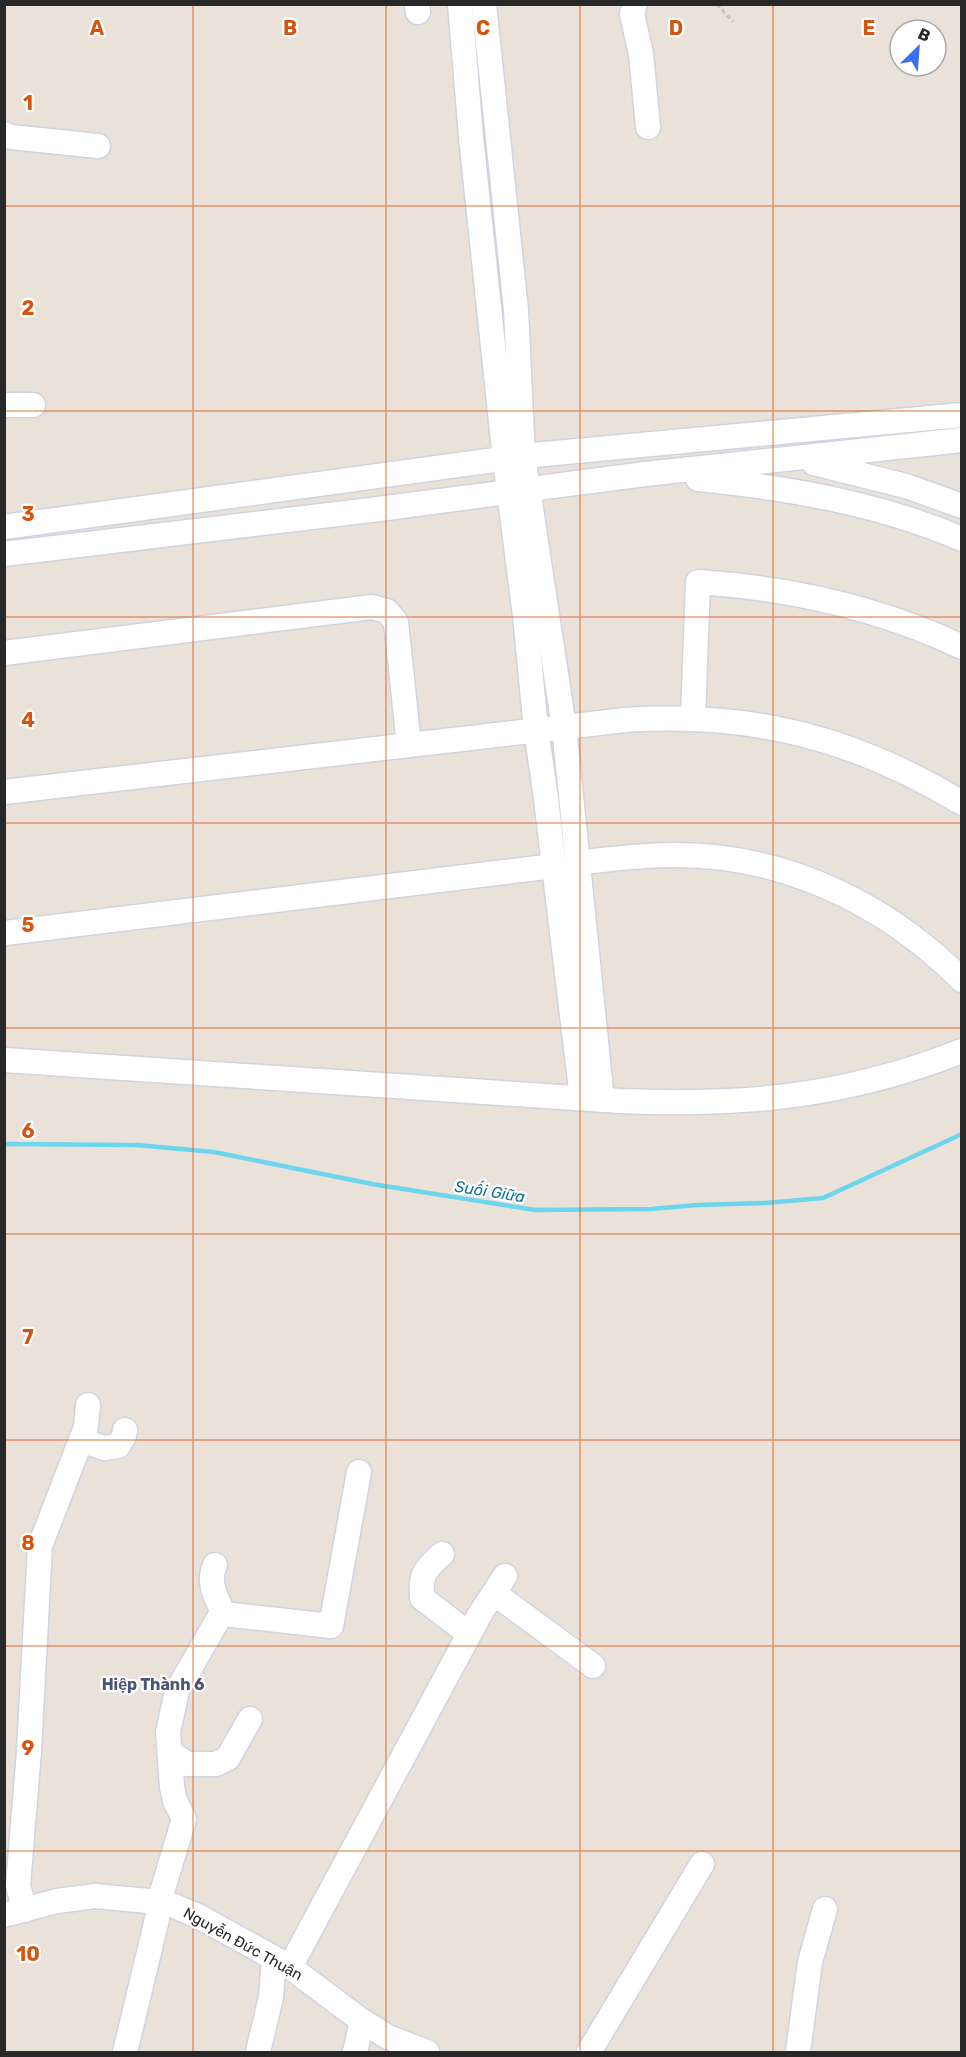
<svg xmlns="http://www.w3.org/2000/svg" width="966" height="2057" viewBox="0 0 966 2057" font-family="Rubik,sans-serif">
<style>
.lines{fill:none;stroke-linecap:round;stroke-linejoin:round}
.stream{stroke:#6cd6ec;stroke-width:4.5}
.minor-casing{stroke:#cfd4e1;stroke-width:27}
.path{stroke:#c3c3c3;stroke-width:3;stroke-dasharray:4.5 3;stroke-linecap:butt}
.minor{stroke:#fff;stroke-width:24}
.grid{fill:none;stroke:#d5540f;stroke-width:1.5;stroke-opacity:0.55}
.labels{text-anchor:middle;stroke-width:4.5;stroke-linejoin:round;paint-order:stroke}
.street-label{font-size:15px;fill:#282828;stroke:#fff}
.water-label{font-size:16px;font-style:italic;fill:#0f7395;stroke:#fff}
.neighbourhood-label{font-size:16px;font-weight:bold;fill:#495677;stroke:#fff}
.grid-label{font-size:20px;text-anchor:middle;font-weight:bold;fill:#d5540f;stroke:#fff;stroke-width:4.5;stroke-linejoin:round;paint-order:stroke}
</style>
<rect width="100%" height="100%" fill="#eae1d9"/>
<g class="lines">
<!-- stream -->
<polyline class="stream" points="4,1144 137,1145 214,1152 372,1184 535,1210 651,1209 697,1205 765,1203 823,1198 962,1134"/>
<defs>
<g id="minor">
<polyline points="417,4 418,12"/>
<polyline points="460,4 471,137 505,460 525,616 536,730 545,791 582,1098"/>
<polyline points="484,4 516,310 523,456 564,727 602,1100"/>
<polyline points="635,4 632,14 641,54 648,127"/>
<polyline points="4,134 11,137 98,146"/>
<polyline points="4,405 33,405"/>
<polyline points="814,463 906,486 962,506"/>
<path d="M698 479C789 488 877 503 962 539"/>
<polyline points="4,527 523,456 962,415"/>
<polyline points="4,554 371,510 645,474 962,440"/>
<polyline points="4,653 372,607 387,611 396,622 409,745"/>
<path d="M693 718 698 582C789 588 878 607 962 647"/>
<path d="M4 792 625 720C751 712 853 737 962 803"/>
<path d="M577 863C609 859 641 855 673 855 783 854 885 903 962 980"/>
<polyline points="5,933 554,866"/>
<path d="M4 1060 621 1101C744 1106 845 1097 962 1051"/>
<polyline points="81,1440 104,1448 118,1446 124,1436 125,1430"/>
<path d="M442 1554C424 1570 420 1575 422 1598L469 1634"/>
<path d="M215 1565C207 1582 216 1598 224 1614"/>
<polyline points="494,1593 593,1666"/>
<polyline points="170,1752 187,1764 216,1764 228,1758 250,1719"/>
<polyline points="25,1910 18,1886 29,1751 40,1546 86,1427 88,1405"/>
<polyline points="4,1915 57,1901 95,1896 159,1902 174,1906 198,1916 290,1967 362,2021 388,2037 427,2052"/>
<polyline points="290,1967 480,1614 505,1576"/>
<polyline points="125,2052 157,1919 159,1902 184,1819 175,1801 172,1787 168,1732 177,1691 220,1616 224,1614 331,1626 359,1472"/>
<polyline points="258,2052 271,1997 274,1959"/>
<polyline points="355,2052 362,2021"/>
<polyline points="589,2052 702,1864"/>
<polyline points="798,2052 810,1962 825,1909"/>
</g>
</defs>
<!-- minor casing -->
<use href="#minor" class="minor-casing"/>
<!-- path -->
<polyline class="path" points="717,4 733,22"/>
<!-- minor -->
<use href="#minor" class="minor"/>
</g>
<!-- grid -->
<path class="grid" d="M193 4V2052M386 4V2052M580 4V2052M773 4V2052M4 206H962M4 411H962M4 617H962M4 823H962M4 1028H962M4 1234H962M4 1440H962M4 1646H962M4 1851H962"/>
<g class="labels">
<!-- street labels -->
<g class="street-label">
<text transform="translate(243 1944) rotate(29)" y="5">Nguyễn Đức Thuận</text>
</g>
<!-- water labels -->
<g class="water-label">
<text transform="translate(490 1191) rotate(9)" y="6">Suối Giữa</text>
</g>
<!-- neighbourhood labels -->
<g class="neighbourhood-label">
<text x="153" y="1690">Hiệp Thành 6</text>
</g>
</g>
<g class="grid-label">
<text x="97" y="35">A</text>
<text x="290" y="35">B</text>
<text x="483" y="35">C</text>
<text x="676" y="35">D</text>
<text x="869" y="35">E</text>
<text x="28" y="110">1</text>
<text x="28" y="315">2</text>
<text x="28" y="521">3</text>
<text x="28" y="727">4</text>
<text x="28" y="932">5</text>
<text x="28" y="1138">6</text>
<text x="28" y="1344">7</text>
<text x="28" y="1550">8</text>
<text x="28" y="1755">9</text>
<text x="28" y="1961">10</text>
</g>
<!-- border -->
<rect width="966" height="2057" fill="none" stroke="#282828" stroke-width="12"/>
<!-- north arrow -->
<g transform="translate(918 48) rotate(25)"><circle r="28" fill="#ffffff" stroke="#a9a9a9" stroke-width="1.5"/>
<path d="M0-4.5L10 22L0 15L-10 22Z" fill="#3a6ef7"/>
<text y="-9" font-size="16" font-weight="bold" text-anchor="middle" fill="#282828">B</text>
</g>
</svg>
